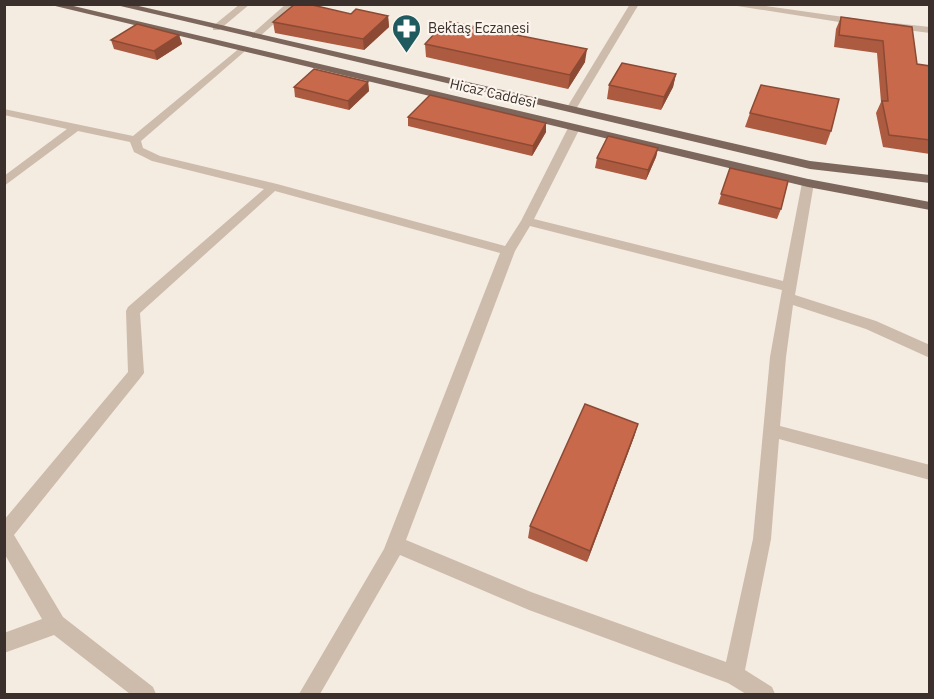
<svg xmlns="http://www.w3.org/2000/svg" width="934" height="699" viewBox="0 0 934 699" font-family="'IBM Plex Sans',sans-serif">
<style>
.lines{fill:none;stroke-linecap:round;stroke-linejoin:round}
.minor{fill:#cdbbac;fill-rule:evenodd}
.major{fill:#7d675c;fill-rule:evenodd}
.wall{fill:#ac5a40}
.shaded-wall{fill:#8c4a34}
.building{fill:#c8694b;stroke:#8c4a34;stroke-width:1.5}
.labels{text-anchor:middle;stroke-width:4.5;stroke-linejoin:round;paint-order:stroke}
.far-poi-label{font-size:14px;fill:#3b302b;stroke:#fbf5ee;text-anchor:start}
.far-street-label{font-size:14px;fill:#3b302b;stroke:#fbf5ee}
</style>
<rect width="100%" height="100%" fill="#f4ebe1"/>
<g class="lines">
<!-- minor -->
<g class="minor">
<polygon points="240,4 250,4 219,30 213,30 213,26"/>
<polygon points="286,4 296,4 258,38 252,38 252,34"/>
<polygon points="630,4 639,4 576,109 571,112 567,111 566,109"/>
<polygon points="725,4 752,4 858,19 863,22 858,25"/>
<polygon points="894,23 930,27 930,33 891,28 891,24"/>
<path d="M241 47 244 48V52L141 141 143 148 160 156 277 184 505 246 521 221 568 128 574 125 580 128 534 219 783 281 802 183 808 179 812 180 814 183 795 295 876 321 930 345V358L866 329 793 305 786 357 780 426 930 465V480L779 439 771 539 745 670 772 687 775 694H746L728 683 529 610 400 555 320 694H299L384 549 500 253 275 191 140 313 144 373 141 377 14 535 63 617 153 687 156 694H130L54 635 4 653V633L42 619 4 553V520L128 372 126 311 128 307 264 189 152 161 134 152 130 142 78 131 4 186V176L67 129 4 115V109L133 136ZM530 226 782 290 770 357 753 539 726 662 531 592 406 540 515 251Z"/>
</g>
<!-- major -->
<g class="major">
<polygon points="47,4 65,4 808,179 930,202 930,210 808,187"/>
<polygon points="112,4 130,4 810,161 930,175 930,183 810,169"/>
</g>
</g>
<!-- wall -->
<g class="wall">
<polygon points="351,14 388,16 389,27 364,50 275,33 273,22"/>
<polygon points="841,17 912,27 917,64 930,66 930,154 883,147 876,113 881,102 877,53 834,47 836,29"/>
<polygon points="179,35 182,44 157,60 114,49 111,40"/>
<polygon points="425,44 585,62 568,89 426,57"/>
<polygon points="676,74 673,87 661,110 607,99 609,85"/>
<polygon points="368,82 369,91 349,110 295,97 294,87"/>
<polygon points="750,113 831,131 826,145 745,127"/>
<polygon points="408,117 546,132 532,156 408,126"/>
<polygon points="658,148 656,157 646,180 595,168 597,158"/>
<polygon points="730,168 781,209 777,219 718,204"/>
<polygon points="638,424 634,437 587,562 528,538 530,526"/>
</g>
<!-- shaded-wall -->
<g class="shaded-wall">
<polygon points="388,16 389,27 364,50 363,39"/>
<polygon points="179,35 182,44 157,60 154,51"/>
<polygon points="587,49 585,62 568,89 570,75"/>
<polygon points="676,74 673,87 661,110 664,97"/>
<polygon points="368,82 369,91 349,110 348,101"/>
<polygon points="546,123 546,132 532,156 533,146"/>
<polygon points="658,148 656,157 646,180 648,170"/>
<polygon points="638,424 634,437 587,562 590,551"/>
</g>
<!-- building -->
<g class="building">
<polygon points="295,4 308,4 351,14 356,9 388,16 363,39 273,22"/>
<polygon points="841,17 912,27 917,64 930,66 930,140 889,135 882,101 888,101 883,41 839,35"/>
<polygon points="446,21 587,49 570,75 425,44"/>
<polygon points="137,24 179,35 154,51 111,40"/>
<polygon points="622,63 676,74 664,97 609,85"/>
<polygon points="314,69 368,82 348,101 294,87"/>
<polygon points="761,85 839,99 831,131 750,113"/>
<polygon points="430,95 546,123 533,146 408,117"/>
<polygon points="608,136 658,148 648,170 597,158"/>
<polygon points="730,168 788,181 781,209 721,194"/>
<polygon points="585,404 638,424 590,551 530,526"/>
</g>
<!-- icons -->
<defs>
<symbol id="pharmacy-pin" viewBox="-11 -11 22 30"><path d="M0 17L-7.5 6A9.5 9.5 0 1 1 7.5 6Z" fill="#1f5a5e" stroke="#fbf5ee"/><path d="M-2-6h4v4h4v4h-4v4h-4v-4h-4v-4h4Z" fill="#fff"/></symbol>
</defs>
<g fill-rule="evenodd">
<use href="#pharmacy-pin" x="390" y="12" width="33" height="45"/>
</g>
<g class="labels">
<!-- far-poi labels -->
<g class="far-poi-label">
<text x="428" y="33">Bektaş Eczanesi</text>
</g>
<!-- far-street labels -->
<g class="far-street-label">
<text transform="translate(493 93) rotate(13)" y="5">Hicaz Caddesi</text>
</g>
</g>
<!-- border -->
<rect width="934" height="699" fill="none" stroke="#3b302b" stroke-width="12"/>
</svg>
